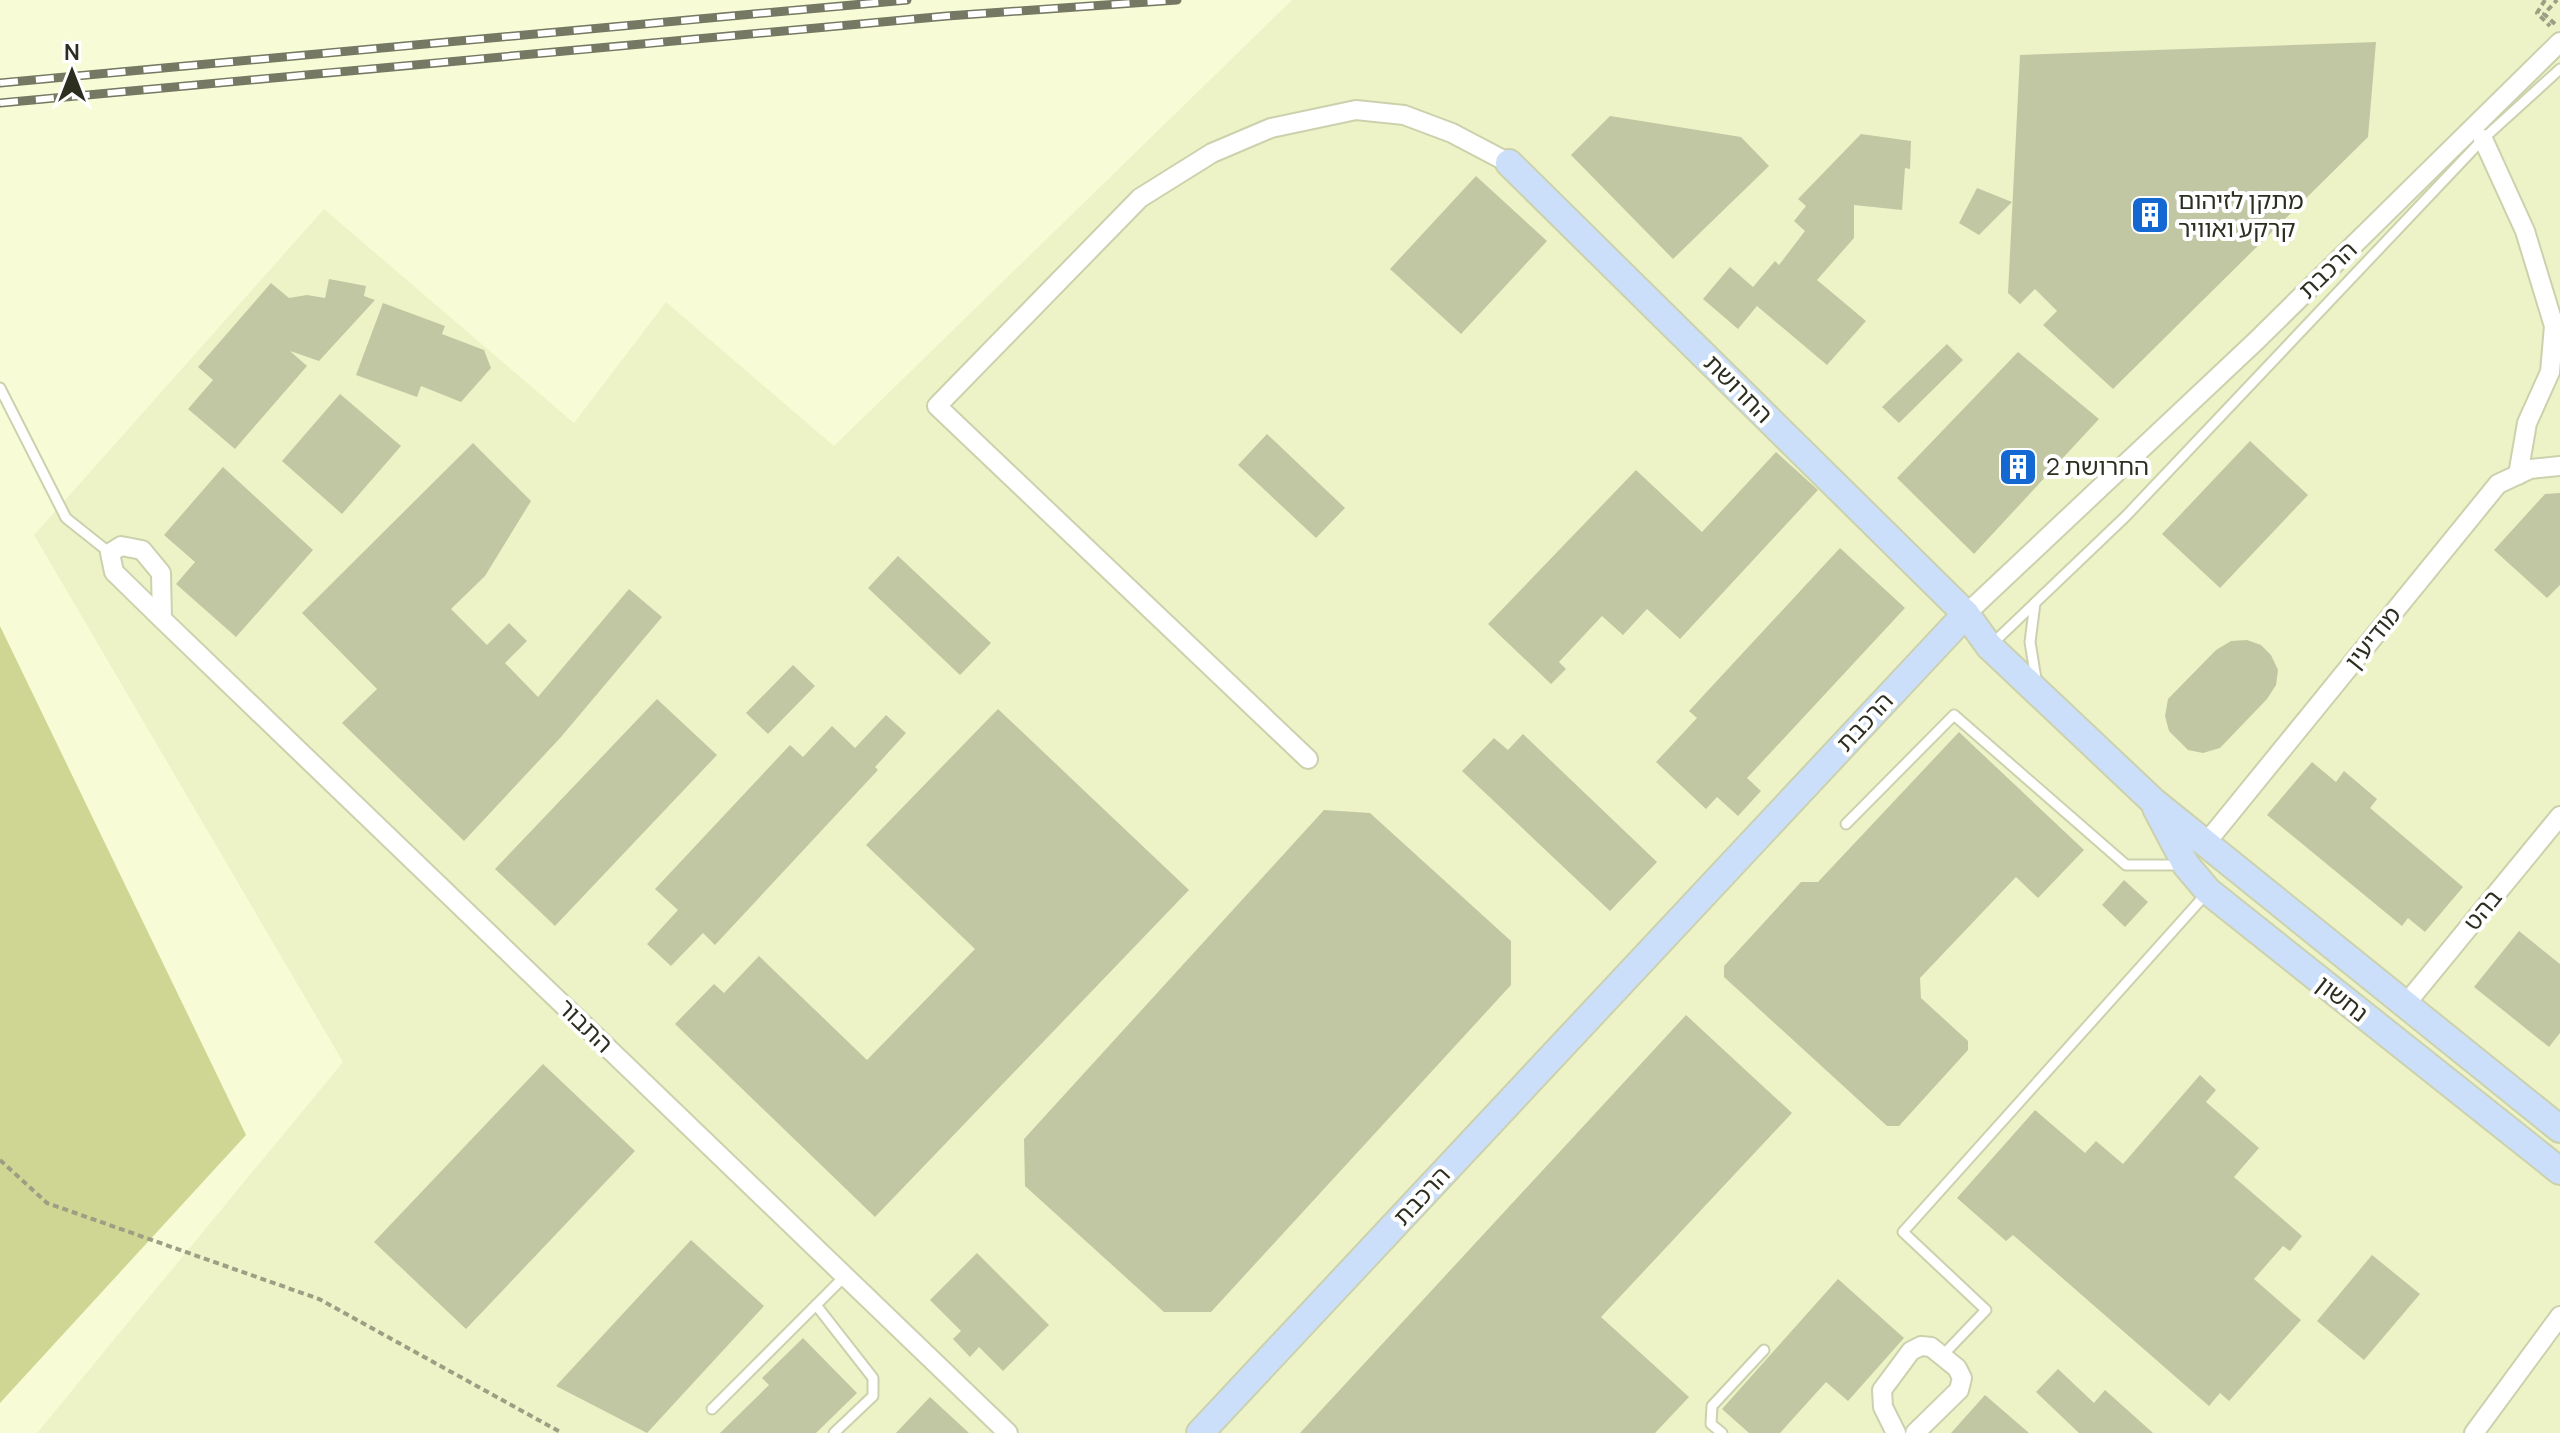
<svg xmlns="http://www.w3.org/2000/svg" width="2560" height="1433" viewBox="0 0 2560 1433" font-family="Manrope,'Noto Sans Hebrew',sans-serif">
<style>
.built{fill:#edf3c6}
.grass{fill:#cfd693}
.building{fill:#c2c7a3}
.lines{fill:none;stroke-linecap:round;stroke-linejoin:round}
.lane-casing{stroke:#ccd1ad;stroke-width:13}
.street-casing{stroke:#ccd1ad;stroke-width:22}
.secondary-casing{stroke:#ccd1ad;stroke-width:30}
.path{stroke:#9b9f84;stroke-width:4;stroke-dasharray:6 4;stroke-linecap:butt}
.lane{stroke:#fff;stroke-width:9}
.street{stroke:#fff;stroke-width:18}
.secondary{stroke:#cbdffa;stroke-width:26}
.rail-casing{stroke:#757862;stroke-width:9}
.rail{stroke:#fff;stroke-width:6;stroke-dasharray:18;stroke-linecap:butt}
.labels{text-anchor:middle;stroke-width:8;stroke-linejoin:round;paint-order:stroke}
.poi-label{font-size:24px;fill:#2c2e20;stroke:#fff;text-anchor:start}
.street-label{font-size:24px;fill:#2c2e20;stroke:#fff}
</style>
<rect width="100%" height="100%" fill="#f7fcd7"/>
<!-- built -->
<polygon class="built" points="1292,0 2560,0 2560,1433 37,1433 343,1062 34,535 324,209 574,423 666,302 834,446"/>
<!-- grass -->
<polygon class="grass" points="0,626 246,1135 0,1403"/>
<!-- building -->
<g class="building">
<polygon points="2376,42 2368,137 2113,389 2043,325 2057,311 2035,289 2020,304 2008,293 2020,55"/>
<polygon points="1610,116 1741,137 1769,166 1673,259 1571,155"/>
<polygon points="1861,134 1911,141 1910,169 1905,168 1902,210 1854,205 1854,238 1817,280 1866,321 1827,365 1757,306 1738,329 1703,299 1730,267 1753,287 1775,261 1779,265 1805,231 1794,221 1806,206 1798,199"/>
<polygon points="1476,176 1547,241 1461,334 1390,269"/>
<polygon points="1977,188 2012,202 1979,235 1959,223"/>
<polygon points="329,279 366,286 364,296 375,300 319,361 290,351 307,366 235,449 188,409 213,380 198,367 271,283 289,298 307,295 325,298"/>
<polygon points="383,303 445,326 442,334 484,350 491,368 461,402 421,386 417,397 356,375"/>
<polygon points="1947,344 1963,360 1899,423 1882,407"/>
<polygon points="2018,352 2099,419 1974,554 1897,478"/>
<polygon points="340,394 401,446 342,514 282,461"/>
<polygon points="1267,434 1345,508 1316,538 1238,465"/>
<polygon points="2250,441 2308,495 2220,588 2162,534"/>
<polygon points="473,443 531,501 485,576 451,609 487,645 509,623 527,641 505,663 538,697 629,589 662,617 561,737 464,841 342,723 377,689 302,613"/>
<polygon points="1776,452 1818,490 1680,639 1647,609 1623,635 1602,616 1559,662 1566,669 1551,684 1488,624 1636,470 1702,532"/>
<polygon points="223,467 313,550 236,637 176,584 195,562 164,535"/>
<polygon points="2560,493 2560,585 2547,598 2494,550 2545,494"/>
<polygon points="1840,548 1905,608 1747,778 1761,791 1738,816 1717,797 1706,809 1656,762 1697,718 1689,711"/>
<polygon points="898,556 991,643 960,675 868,588"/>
<polygon points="2247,640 2261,645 2271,655 2278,670 2276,685 2267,699 2220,748 2203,753 2188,750 2169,731 2165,716 2168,699 2216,650 2231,641"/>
<polygon points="793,665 815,686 768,734 746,713"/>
<polygon points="657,699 717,755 555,926 495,869"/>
<polygon points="998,709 1189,890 875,1217 675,1024 714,984 724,993 759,956 867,1060 975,949 866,845"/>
<polygon points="886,715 906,733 875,767 878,770 715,945 703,933 671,966 647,944 678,910 655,889 790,745 803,757 832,726 855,748"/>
<polygon points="1959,732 2084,850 2038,898 2016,877 1920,978 1921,998 1968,1041 1968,1050 1899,1126 1887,1126 1724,977 1724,966 1801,882 1818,882"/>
<polygon points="1523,734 1657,862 1610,911 1462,771 1494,738 1508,750"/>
<polygon points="2312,762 2336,782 2344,771 2377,799 2370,808 2463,887 2425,932 2408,918 2402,926 2267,815"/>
<polygon points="1324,810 1370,813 1511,941 1511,985 1211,1312 1164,1312 1025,1186 1024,1139"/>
<polygon points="2124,880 2148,902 2125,927 2102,905"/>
<polygon points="2519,931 2560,964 2560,1033 2549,1047 2474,987"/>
<polygon points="1686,1015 1792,1113 1601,1317 1689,1397 1655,1433 1300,1433"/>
<polygon points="543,1064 635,1151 466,1329 374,1242"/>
<polygon points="2200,1075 2216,1090 2206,1102 2259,1148 2234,1177 2302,1236 2290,1251 2283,1246 2254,1279 2301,1320 2229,1401 2220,1393 2209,1406 2013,1235 2006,1241 1957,1198 2035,1110 2085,1153 2096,1141 2123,1164"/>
<polygon points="691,1240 764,1306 647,1433 556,1386"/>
<polygon points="977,1253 1049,1325 1003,1371 979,1347 970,1357 953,1339 961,1331 930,1300"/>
<polygon points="2372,1255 2420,1294 2364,1360 2317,1321"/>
<polygon points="1838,1279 1904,1338 1848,1401 1826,1382 1780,1433 1749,1433 1722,1409"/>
<polygon points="803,1338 857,1393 816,1433 720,1433 769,1385 762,1378"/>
<polygon points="2058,1369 2094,1403 2105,1390 2153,1433 2079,1433 2036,1392"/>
<polygon points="1985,1395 2029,1433 1951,1433"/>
<polygon points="930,1397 969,1433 896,1433"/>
</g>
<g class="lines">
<defs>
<g id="lane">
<polyline points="0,388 66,518 110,553"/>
<polyline points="2035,603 2030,642 2036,679"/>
<polyline points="1992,644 2126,516 2483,139 2560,69"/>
<polyline points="1846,824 1954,715 2126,865 2180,865"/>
<polyline points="816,1305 873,1378 873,1396 834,1433"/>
<polyline points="1942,1356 1986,1310 1903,1232 2206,894"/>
<polyline points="712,1409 845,1276"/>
<polyline points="1722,1433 1711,1424 1712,1406 1764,1350"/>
</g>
<g id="street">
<polyline points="2483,139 2525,231 2554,326 2550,372 2527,423 2518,475"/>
<polyline points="1966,614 2256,341 2560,42"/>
<polyline points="162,619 161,573 142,550 121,546 110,553 114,572 162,619 1008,1433"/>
<polyline points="1308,759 937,406 1140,198 1212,153 1271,128 1356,110 1404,115 1452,133 1509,163"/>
<polyline points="2206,843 2498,484 2530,469 2560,466"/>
<polyline points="2405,1005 2560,816"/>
<polyline points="1896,1433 1883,1407 1882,1390 1911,1351 1921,1346 1931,1347 1957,1368 1962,1378 1959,1390 1915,1433"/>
<polyline points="2474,1433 2560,1316"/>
</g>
<g id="secondary">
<polyline points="1509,163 1966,614 1989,646 2153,801 2560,1129"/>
<polyline points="2156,808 2186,865 2208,891 2560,1171"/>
<polyline points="1200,1433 1966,614"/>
</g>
</defs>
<!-- lane casing -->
<use href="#lane" class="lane-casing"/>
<!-- street casing -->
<use href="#street" class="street-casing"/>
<!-- secondary casing -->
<use href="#secondary" class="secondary-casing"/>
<!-- path -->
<g class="path">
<polyline points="2545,0 2537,13 2550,26"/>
<polyline points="2555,24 2544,14 2557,0"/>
<polyline points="0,1160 47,1203 319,1299 562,1433"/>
</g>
<!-- lane -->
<use href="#lane" class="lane"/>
<!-- street -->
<use href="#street" class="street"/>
<!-- secondary -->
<use href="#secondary" class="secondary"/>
<defs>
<g id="rail">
<polyline points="0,83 907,0"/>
<polyline points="0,103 947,16 1177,0"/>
</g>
</defs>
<!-- rail casing -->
<use href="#rail" class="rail-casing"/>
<!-- rail -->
<use href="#rail" class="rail"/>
</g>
<!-- icons -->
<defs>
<symbol id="building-square" viewBox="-11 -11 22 22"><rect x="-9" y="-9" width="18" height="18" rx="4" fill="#1368d2" stroke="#fff"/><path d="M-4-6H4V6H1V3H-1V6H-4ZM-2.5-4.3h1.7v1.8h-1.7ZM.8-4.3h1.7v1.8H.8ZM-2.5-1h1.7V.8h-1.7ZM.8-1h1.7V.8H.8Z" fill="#fff"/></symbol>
</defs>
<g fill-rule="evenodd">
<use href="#building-square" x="2128" y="193" width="44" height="44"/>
<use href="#building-square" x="1996" y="445" width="44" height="44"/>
</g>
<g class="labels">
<!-- poi labels -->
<g class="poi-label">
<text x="2178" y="209">מתקן לזיהום<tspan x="2178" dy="28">קרקע ואוויר</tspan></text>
<text x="2046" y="475">החרושת 2</text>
</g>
<!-- street labels -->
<g class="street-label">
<text transform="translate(2328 270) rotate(-44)" y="8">הרכבת</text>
<text transform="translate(1738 389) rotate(45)" y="8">החרושת</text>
<text transform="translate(2373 638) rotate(-51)" y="8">מודיעין</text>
<text transform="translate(1865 722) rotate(-47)" y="8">הרכבת</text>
<text transform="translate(2483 910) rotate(-51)" y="8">בהט</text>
<text transform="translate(2342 999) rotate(38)" y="8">נחשון</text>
<text transform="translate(585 1026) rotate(44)" y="8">התבור</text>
<text transform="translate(1422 1196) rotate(-47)" y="8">הרכבת</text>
</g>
</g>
<!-- north arrow -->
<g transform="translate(72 72)" stroke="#ffffff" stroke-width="6" paint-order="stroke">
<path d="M0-6L14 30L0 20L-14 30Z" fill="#2c2e20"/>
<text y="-12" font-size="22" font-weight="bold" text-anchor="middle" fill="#2c2e20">N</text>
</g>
</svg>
